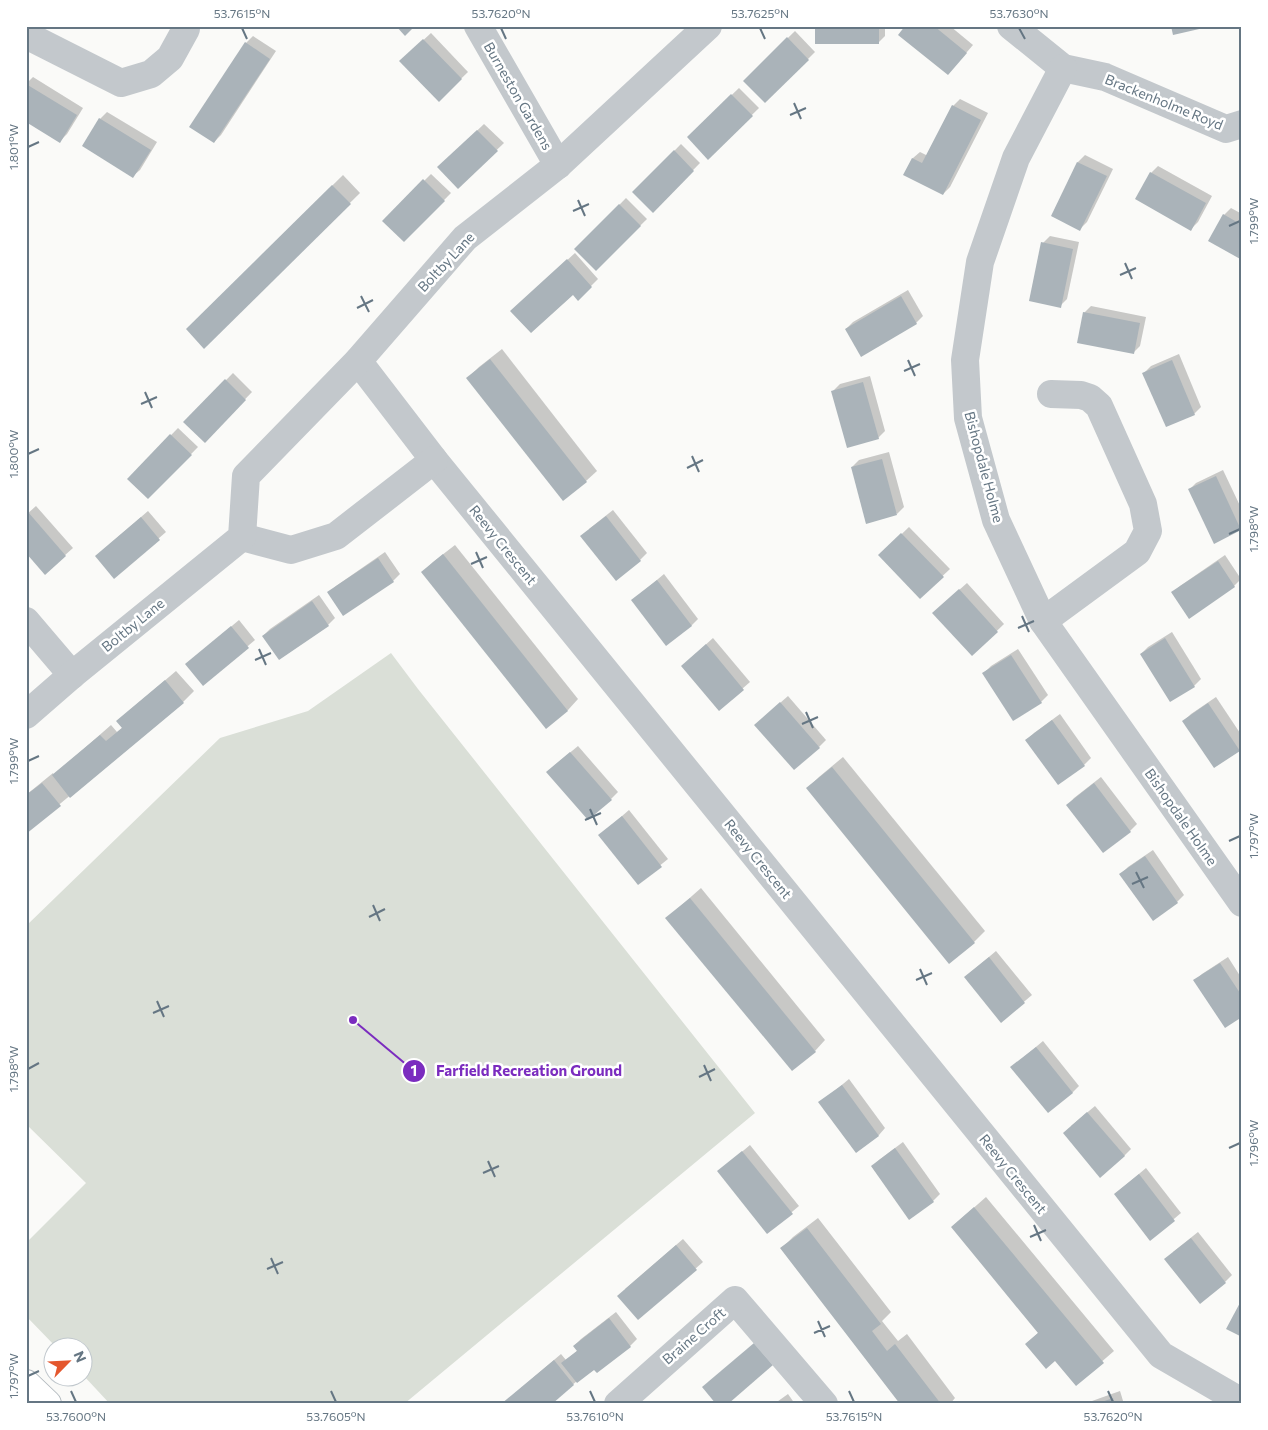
<svg xmlns="http://www.w3.org/2000/svg" width="1268" height="1430" viewBox="0 0 1268 1430" font-family="Commissioner,sans-serif">
<style>
.green{fill:#dadfd7}
.shadow{fill:#0003}
.building{fill:#aab3b9}
.lines{fill:none;stroke-linecap:round;stroke-linejoin:round}
.secondary-casing{stroke:#b3babf;stroke-width:30}
.street{stroke:#c3c8cc;stroke-width:28}
.secondary{stroke:#fff;stroke-width:28}
.ticks{fill:none;stroke:#657683;stroke-width:2}
.labels{text-anchor:middle;stroke-width:5;stroke-linejoin:round;paint-order:stroke}
.street-label{font-size:14px;fill:#657683;stroke:#fff}
.leader{fill:none;stroke:#7b2cbf;stroke-width:2}
.callout-dot{fill:#7b2cbf;stroke:#fff;stroke-width:2}
.mark-label{font-size:15px;text-anchor:middle;font-weight:bold;fill:#fff}
.callout-label{font-size:15px;text-anchor:middle;font-weight:bold;fill:#7b2cbf;stroke:#fff;stroke-width:5;stroke-linejoin:round;paint-order:stroke}
.neatline{fill:none;stroke:#657683;stroke-width:2}
.ticks-label{font-size:12px;text-anchor:middle;fill:#657683}
</style>
<rect width="100%" height="100%" fill="#fafaf8"/>
<!-- green -->
<polygon class="green" points="391,653 418,689 755,1113 404,1404 110,1404 83,1375 82,1348 56,1347 26,1316 26,1243 86,1183 26,1124 26,926 220,738 308,711"/>
<!-- shadow -->
<g class="shadow">
<polygon points="816,26 885,26 885,36 878,43"/>
<polygon points="907,26 950,26 973,45 948,74"/>
<polygon points="795,31 815,52 765,102 744,81"/>
<polygon points="431,33 468,72 439,100 401,61"/>
<polygon points="253,36 276,51 221,135 214,142 246,43"/>
<polygon points="33,77 83,108 67,134 60,141 26,121 26,84"/>
<polygon points="739,88 759,108 708,158 688,137"/>
<polygon points="960,99 988,113 950,187 943,194 905,174 913,158 920,152 928,156 953,106"/>
<polygon points="107,112 157,142 140,170 133,176 100,119"/>
<polygon points="484,124 504,143 458,187 439,167"/>
<polygon points="681,144 700,163 653,211 634,192"/>
<polygon points="1085,155 1113,169 1087,222 1080,229 1052,216 1078,162"/>
<polygon points="1158,166 1212,196 1198,222 1191,229 1151,173"/>
<polygon points="431,174 451,193 404,241 384,221"/>
<polygon points="343,175 360,193 204,347 187,329"/>
<polygon points="626,198 647,219 596,269 576,249"/>
<polygon points="1231,208 1242,214 1242,259 1224,215"/>
<polygon points="1050,236 1079,242 1067,299 1060,306 1043,243"/>
<polygon points="575,253 598,279 578,299 573,293 519,304"/>
<polygon points="908,290 923,316 916,323 862,355 846,329 853,322"/>
<polygon points="1091,306 1146,317 1140,346 1133,353 1084,313"/>
<polygon points="502,349 597,471 586,481 563,500 468,378 479,367"/>
<polygon points="1179,354 1201,407 1194,414 1144,373 1151,366"/>
<polygon points="233,373 252,392 205,441 185,422"/>
<polygon points="870,376 885,431 878,438 833,391 840,384"/>
<polygon points="178,428 198,447 148,498 128,479"/>
<polygon points="889,452 904,507 897,514 852,467 859,460"/>
<polygon points="1223,470 1242,510 1242,528 1241,529 1189,490 1196,483"/>
<polygon points="36,506 73,548 45,573 26,515"/>
<polygon points="613,510 647,553 640,560 589,529"/>
<polygon points="148,511 166,532 114,577 104,549"/>
<polygon points="909,527 950,569 920,597 880,555"/>
<polygon points="455,545 578,699 568,710 546,727 423,572 433,562"/>
<polygon points="385,552 400,574 393,581 329,593 336,586"/>
<polygon points="1225,555 1241,579 1234,586 1190,617 1173,593 1180,586"/>
<polygon points="664,574 698,619 691,626 633,600"/>
<polygon points="967,583 1004,624 972,655 941,606"/>
<polygon points="319,595 335,618 328,625 263,636 270,629"/>
<polygon points="239,620 255,640 203,684 187,664"/>
<polygon points="1172,632 1201,679 1194,686 1170,700 1141,654 1148,647"/>
<polygon points="713,638 750,682 719,709 690,659"/>
<polygon points="1018,649 1048,695 1041,702 984,673 991,666"/>
<polygon points="176,671 194,691 183,702 26,832 26,795 53,773 54,775 111,725 117,732 123,727 129,711"/>
<polygon points="788,696 826,740 819,747 763,718"/>
<polygon points="1216,697 1242,736 1242,747 1239,750 1184,721 1191,714"/>
<polygon points="1060,714 1091,758 1084,765 1027,740 1034,733"/>
<polygon points="578,746 618,792 611,799 555,765"/>
<polygon points="843,757 985,931 974,942 949,962 808,788 819,777"/>
<polygon points="1101,777 1137,824 1130,831 1068,805 1074,798"/>
<polygon points="629,810 668,859 638,883 600,835"/>
<polygon points="1153,850 1184,895 1177,902 1121,874 1128,867"/>
<polygon points="701,888 825,1040 815,1051 667,918"/>
<polygon points="996,951 1032,995 1001,1021 965,977"/>
<polygon points="1228,957 1242,979 1242,1016 1195,981 1202,974"/>
<polygon points="1043,1041 1079,1086 1072,1093 1012,1067"/>
<polygon points="849,1079 885,1128 879,1135 856,1152 820,1103"/>
<polygon points="1095,1106 1131,1149 1124,1156 1071,1126"/>
<polygon points="903,1142 940,1194 933,1201 910,1218 872,1167 879,1160"/>
<polygon points="750,1145 799,1206 768,1232 719,1171"/>
<polygon points="1146,1168 1181,1213 1150,1239 1115,1194"/>
<polygon points="986,1197 1114,1351 1076,1384 1055,1359 1026,1344 1039,1332 952,1227"/>
<polygon points="818,1218 891,1312 882,1321 898,1341 907,1334 955,1398 950,1404 902,1404 782,1248 793,1237"/>
<polygon points="1198,1232 1232,1275 1225,1282 1173,1252"/>
<polygon points="683,1239 703,1262 638,1319 625,1289"/>
<polygon points="616,1312 637,1339 630,1346 577,1381 550,1404 502,1404 561,1354 566,1360 578,1350 574,1346 581,1339"/>
<polygon points="1120,1391 1124,1404 1090,1404 1092,1401"/>
<polygon points="788,1394 795,1404 774,1404"/>
</g>
<!-- building -->
<g class="building">
<polygon points="396,26 415,26 405,36"/>
<rect x="815" y="26" width="64" height="18"/>
<polygon points="905,26 934,26 967,53 948,75 898,35"/>
<polygon points="1171,26 1208,26 1208,27 1173,35"/>
<polygon points="787,37 809,60 765,103 743,81"/>
<polygon points="423,39 462,79 439,102 399,61"/>
<polygon points="245,42 270,59 214,143 189,127"/>
<polygon points="26,84 77,115 60,143 26,122"/>
<polygon points="731,94 753,116 708,160 687,137"/>
<polygon points="952,105 981,120 943,195 903,175 912,158 922,163"/>
<polygon points="99,118 151,150 133,178 82,146"/>
<polygon points="477,130 498,151 458,189 437,167"/>
<polygon points="674,150 694,171 653,213 632,192"/>
<polygon points="1077,162 1107,176 1080,231 1051,216"/>
<polygon points="1150,172 1206,203 1191,231 1135,199"/>
<polygon points="423,179 445,201 404,242 382,221"/>
<polygon points="332,185 351,204 204,349 186,329"/>
<polygon points="619,204 641,226 596,271 574,249"/>
<polygon points="1223,214 1242,225 1242,260 1208,241"/>
<polygon points="1041,242 1073,249 1061,308 1029,301"/>
<polygon points="567,259 592,287 578,301 573,295 531,333 510,311"/>
<polygon points="901,296 917,324 861,357 845,329"/>
<polygon points="1083,312 1140,323 1134,354 1077,343"/>
<polygon points="490,359 587,482 563,501 466,378"/>
<polygon points="1172,360 1195,415 1166,427 1142,373"/>
<polygon points="225,379 246,400 205,443 183,422"/>
<polygon points="863,382 879,439 847,448 831,391"/>
<polygon points="170,434 192,455 148,499 127,479"/>
<polygon points="882,459 897,515 866,524 851,467"/>
<polygon points="1216,476 1241,530 1214,544 1188,489"/>
<polygon points="28,512 66,556 45,575 26,553 26,514"/>
<polygon points="606,516 641,561 616,581 580,536"/>
<polygon points="141,517 160,540 114,579 95,556"/>
<polygon points="901,533 944,577 920,599 878,555"/>
<polygon points="443,554 568,711 546,729 421,572"/>
<polygon points="378,558 394,582 343,616 327,592"/>
<polygon points="1218,561 1235,587 1189,619 1171,592"/>
<polygon points="657,580 692,626 666,646 631,600"/>
<polygon points="959,589 998,632 972,656 932,613"/>
<polygon points="312,601 329,626 279,660 262,636"/>
<polygon points="231,626 249,648 203,686 185,664"/>
<polygon points="1165,638 1195,687 1170,702 1140,654"/>
<polygon points="706,644 744,690 719,711 681,666"/>
<polygon points="1011,655 1042,703 1013,721 982,673"/>
<polygon points="165,680 184,703 70,798 52,775 100,735 106,741 122,728 116,721"/>
<polygon points="780,702 820,748 794,770 754,725"/>
<polygon points="1208,703 1240,751 1214,768 1182,721"/>
<polygon points="1052,720 1085,766 1058,785 1025,740"/>
<polygon points="570,752 612,800 588,820 546,772"/>
<polygon points="832,767 975,943 949,964 806,788"/>
<polygon points="42,783 61,806 26,834 26,795"/>
<polygon points="1094,783 1131,832 1103,853 1066,805"/>
<polygon points="622,816 662,867 638,885 598,835"/>
<polygon points="1145,856 1178,903 1153,921 1119,874"/>
<polygon points="690,898 816,1052 792,1071 665,918"/>
<polygon points="989,957 1025,1003 1001,1023 964,977"/>
<polygon points="1220,963 1242,996 1242,1017 1225,1028 1193,980"/>
<polygon points="1036,1047 1073,1093 1048,1113 1010,1067"/>
<polygon points="842,1085 879,1136 856,1153 818,1102"/>
<polygon points="1087,1112 1125,1156 1100,1178 1063,1133"/>
<polygon points="895,1148 934,1202 909,1220 871,1166"/>
<polygon points="742,1151 793,1214 767,1234 717,1171"/>
<polygon points="1139,1174 1175,1221 1150,1241 1114,1194"/>
<polygon points="974,1207 1104,1363 1076,1386 1055,1361 1046,1369 1025,1344 1038,1333 951,1227"/>
<polygon points="807,1228 881,1324 872,1331 887,1351 895,1344 941,1404 900,1404 780,1248"/>
<polygon points="1191,1238 1226,1283 1200,1304 1164,1259"/>
<polygon points="676,1245 697,1270 638,1320 617,1296"/>
<polygon points="1242,1299 1242,1337 1226,1329"/>
<polygon points="609,1318 631,1347 597,1373 594,1370 577,1383 561,1363 577,1351 573,1346"/>
<polygon points="754,1343 773,1365 728,1404 716,1404 702,1387"/>
<polygon points="554,1360 574,1385 552,1404 501,1404"/>
<polygon points="1113,1398 1115,1404 1096,1404"/>
</g>
<g class="lines">
<defs>
<polyline id="secondary" points="26,1384 47,1404"/>
</defs>
<!-- secondary casing -->
<use href="#secondary" class="secondary-casing"/>
<!-- street -->
<g class="street">
<polyline points="478,26 558,165"/>
<polyline points="1011,26 1063,68 1105,77 1226,129 1242,124"/>
<polyline points="26,35 121,83 151,74 170,58 186,29 186,26"/>
<polyline points="1063,68 1016,158 980,262 965,360 968,418 996,520 1043,621 1242,903"/>
<polyline points="358,361 434,460 1161,1355 1242,1402"/>
<polyline points="242,537 291,550 336,536 434,460"/>
<polyline points="26,621 72,675"/>
<polyline points="1043,621 1137,552 1148,531 1143,504 1099,406 1090,398 1081,395 1051,394"/>
<polyline points="26,715 72,675 242,537 246,476 358,361 465,238 558,165 708,26"/>
<polyline points="618,1404 735,1300 824,1404"/>
</g>
<!-- secondary -->
<use href="#secondary" class="secondary"/>
</g>
<!-- ticks -->
<path class="ticks" d="M242 28 247 39M501 28 506 39M760 28 765 39M1019 28 1025 39M794 103 801 119M790 115 806 108M28 147 39 142M578 200 585 216M573 211 589 204M1229 226 1240 221M1125 263 1132 279M1120 275 1136 268M361 296 369 312M357 308 373 300M908 360 915 376M904 371 920 364M145 392 152 408M141 404 157 397M28 454 39 449M692 456 699 472M687 468 703 460M1229 534 1240 529M476 552 483 568M471 564 487 557M1022 616 1029 632M1018 628 1034 621M259 649 266 665M255 660 271 653M806 712 813 728M802 724 818 717M28 761 39 756M590 809 597 825M585 820 601 813M1229 841 1240 836M1136 872 1144 888M1132 884 1148 877M373 905 380 921M369 917 385 909M920 969 927 985M916 980 932 973M157 1001 164 1017M153 1013 169 1006M704 1065 711 1081M28 1069 39 1063M699 1077 715 1069M1229 1148 1240 1143M488 1161 495 1177M483 1173 499 1166M1034 1225 1041 1241M1030 1237 1046 1230M271 1258 278 1274M267 1269 283 1262M818 1321 825 1337M814 1333 830 1326M28 1376 39 1371M71 1391 76 1402M331 1391 336 1402M590 1391 595 1402M849 1391 854 1402M1108 1391 1113 1402"/>
<g class="labels">
<!-- street labels -->
<g class="street-label">
<text transform="translate(518 96) rotate(60)" y="5">Burneston Gardens</text>
<text transform="translate(1164 102) rotate(22)" y="5">Brackenholme Royd</text>
<text transform="translate(446 262) rotate(-47)" y="5">Boltby Lane</text>
<text transform="translate(984 467) rotate(75)" y="5">Bishopdale Holme</text>
<text transform="translate(503 545) rotate(51)" y="5">Reevy Crescent</text>
<text transform="translate(133 625) rotate(-39)" y="5">Boltby Lane</text>
<text transform="translate(1181 817) rotate(55)" y="5">Bishopdale Holme</text>
<text transform="translate(758 859) rotate(51)" y="5">Reevy Crescent</text>
<text transform="translate(1013 1174) rotate(51)" y="5">Reevy Crescent</text>
<text transform="translate(694 1336) rotate(-41)" y="5">Braine Croft</text>
</g>
</g>
<!-- callouts -->
<path class="leader" d="M353 1020L414 1071"/>
<g class="callout-dot">
<circle cx="353" cy="1020" r="5"/>
<circle cx="414" cy="1071" r="12"/>
</g>
<g class="mark-label">
<text x="414" y="1076">1</text>
</g>
<g class="callout-label">
<text x="529" y="1076">Farfield Recreation Ground</text>
</g>
<!-- border -->
<rect width="1268" height="1430" fill="none" stroke="#ffffff" stroke-width="55"/>
<!-- north arrow -->
<g transform="translate(68 1362) rotate(66)"><circle r="24" fill="#ffffff" stroke="#c1c8cd"/>
<path d="M0-4L9 19L0 12L-9 19Z" fill="#e4572e"/>
<text y="-8" font-size="14" font-weight="bold" text-anchor="middle" fill="#657683">N</text>
</g>
<rect x="28" y="28" width="1212" height="1374" class="neatline"/>
<g class="ticks-label">
<text x="242" y="18">53.7615°N</text>
<text x="501" y="18">53.7620°N</text>
<text x="760" y="18">53.7625°N</text>
<text x="1019" y="18">53.7630°N</text>
<text transform="translate(14 147) rotate(-90)" y="4">1.801°W</text>
<text transform="translate(1254 221) rotate(-90)" y="4">1.799°W</text>
<text transform="translate(14 454) rotate(-90)" y="4">1.800°W</text>
<text transform="translate(1254 529) rotate(-90)" y="4">1.798°W</text>
<text transform="translate(14 761) rotate(-90)" y="4">1.799°W</text>
<text transform="translate(1254 836) rotate(-90)" y="4">1.797°W</text>
<text transform="translate(14 1069) rotate(-90)" y="4">1.798°W</text>
<text transform="translate(1254 1143) rotate(-90)" y="4">1.796°W</text>
<text transform="translate(14 1376) rotate(-90)" y="4">1.797°W</text>
<text x="76" y="1421">53.7600°N</text>
<text x="336" y="1421">53.7605°N</text>
<text x="595" y="1421">53.7610°N</text>
<text x="854" y="1421">53.7615°N</text>
<text x="1113" y="1421">53.7620°N</text>
</g>
</svg>
